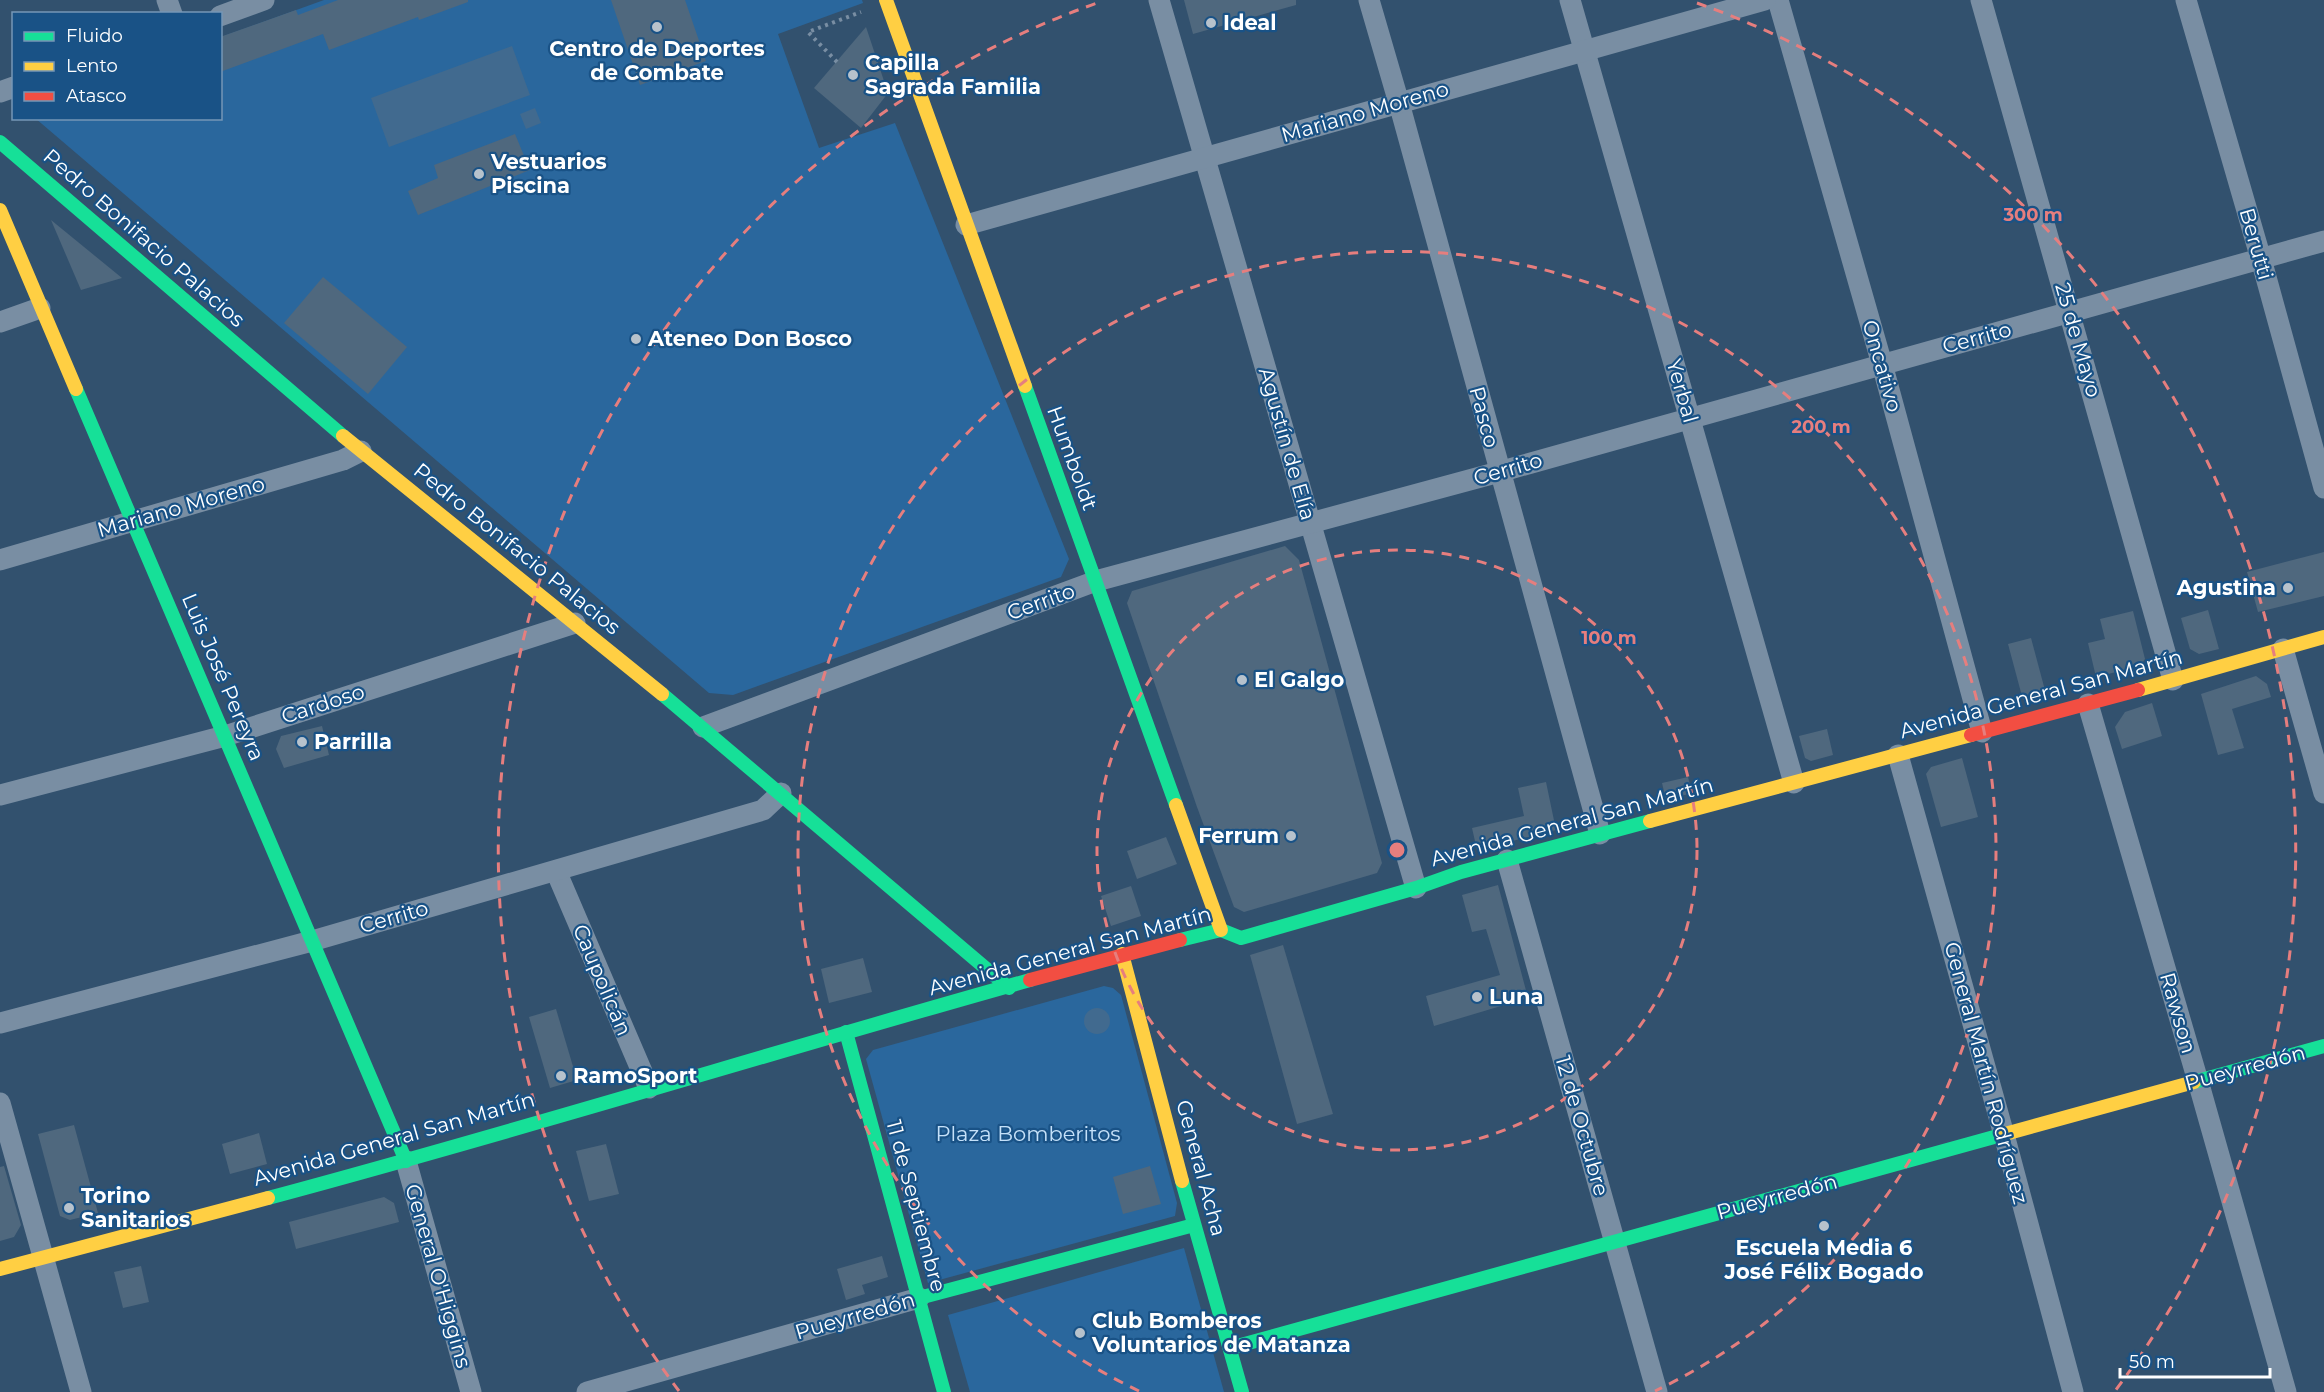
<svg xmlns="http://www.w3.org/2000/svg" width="2324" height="1392" viewBox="0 0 2324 1392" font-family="Montserrat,sans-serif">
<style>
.green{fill:#2a679d}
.water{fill:#416a8f}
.building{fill:#4f687e}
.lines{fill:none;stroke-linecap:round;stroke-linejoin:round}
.path{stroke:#798ea3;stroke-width:4;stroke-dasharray:3 4.5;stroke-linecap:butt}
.street{stroke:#798ea3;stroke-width:21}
.fast{stroke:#16e098;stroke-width:14}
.slow{stroke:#ffcf43;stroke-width:14}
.jam{stroke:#f24e42;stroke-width:14}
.ring{fill:none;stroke:#e67e7e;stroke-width:3;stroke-dasharray:10 8}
.poi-dot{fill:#b7c2cc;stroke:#195286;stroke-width:2}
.labels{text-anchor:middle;stroke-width:4.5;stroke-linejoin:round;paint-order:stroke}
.poi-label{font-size:21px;font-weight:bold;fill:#fff;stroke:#195286;text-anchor:start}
.street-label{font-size:21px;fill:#fff;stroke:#195286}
.park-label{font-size:21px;fill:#c5e1f9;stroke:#195286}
.centre{fill:#e67e7e;stroke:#195286;stroke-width:3}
.ring-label{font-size:18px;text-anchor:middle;font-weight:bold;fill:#e67e7e;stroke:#195286;stroke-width:4.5;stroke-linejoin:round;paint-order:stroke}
</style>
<rect width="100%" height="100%" fill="#32516e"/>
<!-- green -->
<g class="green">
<polygon points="324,0 862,0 863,3 778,34 819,148 895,123 1069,559 1061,577 733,695 709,693 35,118 220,118 221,37"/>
<polygon points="1104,986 1113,988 1121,995 1177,1203 1175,1216 928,1283 866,1059 873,1050"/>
<polygon points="1184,1248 1224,1392 970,1392 948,1315"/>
</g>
<!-- water -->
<g class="water">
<polygon points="512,46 530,95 389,147 371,98"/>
<polygon points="535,108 541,123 526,129 520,114"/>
<circle cx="1097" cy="1021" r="13"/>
</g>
<!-- building -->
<g class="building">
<polygon points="338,0 468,0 468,2 419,20 418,17 329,50 323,34 220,72 220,37 296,10 298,15"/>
<polygon points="611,0 685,0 706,61 640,85"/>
<polygon points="1184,0 1296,0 1296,5 1193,34"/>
<polygon points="866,27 888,93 861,128 814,88"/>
<polygon points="515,134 530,170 418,215 408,191 438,178 434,165"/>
<polygon points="51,220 122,278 81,290"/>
<polygon points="323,277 407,347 368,394 284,323"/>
<polygon points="1285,546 1299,560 1382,863 1377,873 1244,912 1234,907 1197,807 1127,603 1132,591"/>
<polygon points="2324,552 2324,596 2258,612 2247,572"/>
<polygon points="2208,610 2219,649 2199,654 2190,649 2181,618"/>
<polygon points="2133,611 2145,659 2140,666 2096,677 2088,643 2105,639 2100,619"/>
<polygon points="2031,638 2046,694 2023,700 2008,644"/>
<polygon points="2256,676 2267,684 2271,697 2232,709 2244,748 2218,755 2201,694"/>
<polygon points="2152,703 2162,736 2122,749 2115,727 2125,712"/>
<polygon points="322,726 329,755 284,768 276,749 281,736"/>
<polygon points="1827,729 1833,755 1811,761 1805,758 1799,736"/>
<polygon points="1962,758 1978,817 1941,827 1926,774 1931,767"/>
<polygon points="1688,777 1692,793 1666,800 1662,783"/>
<polygon points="1546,782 1556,830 1477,850 1472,828 1524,816 1518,788"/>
<polygon points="1166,837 1177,864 1137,879 1127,851"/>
<polygon points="1498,885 1528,998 1434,1026 1426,996 1500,975 1486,929 1472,932 1462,895"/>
<polygon points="1131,886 1141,916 1111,926 1101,896"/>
<polygon points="1283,945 1333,1114 1297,1124 1250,955"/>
<polygon points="863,958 872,992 829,1003 821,969"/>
<polygon points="556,1009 577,1080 550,1088 529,1017"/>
<polygon points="74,1125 98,1213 70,1220 60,1216 38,1134"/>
<polygon points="259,1133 267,1164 230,1174 222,1144"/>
<polygon points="606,1144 619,1194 589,1201 576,1151"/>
<polygon points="4,1166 21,1225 14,1237 0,1241 0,1167"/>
<polygon points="1150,1166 1161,1204 1123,1214 1113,1177"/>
<polygon points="384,1197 394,1203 399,1222 296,1249 289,1222"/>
<polygon points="882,1256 888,1277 862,1285 865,1294 846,1300 837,1269"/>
<polygon points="141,1266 149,1302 123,1308 114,1272"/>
</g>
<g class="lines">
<!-- path -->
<g class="path">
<polyline points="704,54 722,50"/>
<polyline points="837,62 808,32 861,12"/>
</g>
<!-- street -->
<g class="street">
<polyline points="167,0 172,14"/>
<polyline points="1159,0 1416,888"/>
<polyline points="1369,0 1399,103 1600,834"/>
<polyline points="1570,0 1794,783"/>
<polyline points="1778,0 1882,364 1982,732"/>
<polyline points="1981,0 2173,680"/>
<polyline points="2186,0 2261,259 2324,488"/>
<polyline points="220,16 264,0"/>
<polyline points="0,92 14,87"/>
<polyline points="966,225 1765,0"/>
<polyline points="0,322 40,308"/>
<polyline points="0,560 343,460 361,451"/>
<polyline points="2283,649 2324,793"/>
<polyline points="2088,704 2198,1081 2286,1392"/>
<polyline points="703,727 1096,581 1499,472 2324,241"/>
<polyline points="1898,755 2006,1142 2073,1392"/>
<polyline points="0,795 225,736 575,623"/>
<polyline points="1507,860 1657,1392"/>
<polyline points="556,871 649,1088"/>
<polyline points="0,1023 312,941 763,810 781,793"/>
<polyline points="0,1103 81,1392"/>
<polyline points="406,1161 471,1392"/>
<polyline points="587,1392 919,1298"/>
</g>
<!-- fast -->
<g class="fast">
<polyline points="0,142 343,436"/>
<polyline points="1025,386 1176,805"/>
<polyline points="76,389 406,1161"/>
<polyline points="662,694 1009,988"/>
<polyline points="1180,940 1221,930 1241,938 1416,888 1461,872 1650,821"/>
<polyline points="846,1032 944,1392"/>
<polyline points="2194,1082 2324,1046"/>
<polyline points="1182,1181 1242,1392"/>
<path d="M268 1198C523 1130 776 1051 1030 980"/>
<polyline points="919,1298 1194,1225"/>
<polyline points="1230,1348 2005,1134"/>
</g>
<!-- slow -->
<g class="slow">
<polyline points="886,0 1025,386"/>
<polyline points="0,210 76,389"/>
<polyline points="343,436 662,694"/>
<polyline points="2138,690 2324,637"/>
<polyline points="1176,805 1221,930"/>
<polyline points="1650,821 1971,735"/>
<polyline points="1122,954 1182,1181"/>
<polyline points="2005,1134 2194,1082"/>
<polyline points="0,1269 268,1198"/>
</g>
<!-- jam -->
<g class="jam">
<polyline points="1971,735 2138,690"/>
<polyline points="1030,980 1180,940"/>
</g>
</g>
<!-- distance rings -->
<g class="ring">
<circle cx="1397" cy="850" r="300"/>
<path d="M1139 1391A599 599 0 1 1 1655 1391"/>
<path d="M679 1391A899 899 0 0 1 1097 3M1697 3A899 899 0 0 1 2115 1391"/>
</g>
<!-- markers -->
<g class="poi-dot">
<circle cx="1211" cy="23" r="6"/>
<circle cx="657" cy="27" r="6"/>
<circle cx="853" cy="75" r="6"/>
<circle cx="479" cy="174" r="6"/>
<circle cx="636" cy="339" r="6"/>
<circle cx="2288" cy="588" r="6"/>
<circle cx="1242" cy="680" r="6"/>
<circle cx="302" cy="742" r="6"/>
<circle cx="1291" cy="836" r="6"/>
<circle cx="1477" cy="997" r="6"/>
<circle cx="561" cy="1076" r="6"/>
<circle cx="69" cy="1208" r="6"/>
<circle cx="1824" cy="1226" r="6"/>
<circle cx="1080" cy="1333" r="6"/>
</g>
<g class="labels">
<!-- poi labels -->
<g class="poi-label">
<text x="1223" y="30">Ideal</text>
<text x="657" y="56" text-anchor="middle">Centro de Deportes<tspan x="657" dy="24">de Combate</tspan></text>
<text x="865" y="70">Capilla<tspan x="865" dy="24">Sagrada Familia</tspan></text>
<text x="491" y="169">Vestuarios<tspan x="491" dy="24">Piscina</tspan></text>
<text x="648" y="346">Ateneo Don Bosco</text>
<text x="2276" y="595" text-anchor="end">Agustina</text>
<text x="1254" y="687">El Galgo</text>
<text x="314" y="749">Parrilla</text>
<text x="1279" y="843" text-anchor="end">Ferrum</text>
<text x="1489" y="1004">Luna</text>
<text x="573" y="1083">RamoSport</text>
<text x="81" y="1203">Torino<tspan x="81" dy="24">Sanitarios</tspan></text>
<text x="1824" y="1255" text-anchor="middle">Escuela Media 6<tspan x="1824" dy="24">José Félix Bogado</tspan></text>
<text x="1092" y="1328">Club Bomberos<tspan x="1092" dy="24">Voluntarios de Matanza</tspan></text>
</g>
<!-- street labels -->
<g class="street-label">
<text transform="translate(1365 112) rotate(-16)" y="7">Mariano Moreno</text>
<text transform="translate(144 238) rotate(41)" y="7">Pedro Bonifacio Palacios</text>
<text transform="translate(2256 244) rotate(74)" y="7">Berutti</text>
<text transform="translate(1977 338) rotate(-15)" y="7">Cerrito</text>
<text transform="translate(2078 340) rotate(74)" y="7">25 de Mayo</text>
<text transform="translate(1882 366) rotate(74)" y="7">Oncativo</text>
<text transform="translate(1682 391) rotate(74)" y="7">Yerbal</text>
<text transform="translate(1484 417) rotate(75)" y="7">Pasco</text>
<text transform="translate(1287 444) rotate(74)" y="7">Agustín de Elía</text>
<text transform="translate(1072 458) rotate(70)" y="7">Humboldt</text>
<text transform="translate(1508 469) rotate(-16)" y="7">Cerrito</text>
<text transform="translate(181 507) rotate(-16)" y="7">Mariano Moreno</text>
<text transform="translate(517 549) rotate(39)" y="7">Pedro Bonifacio Palacios</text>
<text transform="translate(1041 602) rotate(-20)" y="7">Cerrito</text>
<text transform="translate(223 677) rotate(67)" y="7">Luis José Pereyra</text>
<text transform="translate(2041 694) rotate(-15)" y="7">Avenida General San Martín</text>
<text transform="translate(323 704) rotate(-18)" y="7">Cardoso</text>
<text transform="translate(1572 822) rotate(-15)" y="7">Avenida General San Martín</text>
<text transform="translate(394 917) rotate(-16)" y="7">Cerrito</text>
<text transform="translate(1070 951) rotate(-15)" y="7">Avenida General San Martín</text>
<text transform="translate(602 980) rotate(67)" y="7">Caupolicán</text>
<text transform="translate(2178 1013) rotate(74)" y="7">Rawson</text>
<text transform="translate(2245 1068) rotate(-15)" y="7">Pueyrredón</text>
<text transform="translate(1986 1073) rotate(75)" y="7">General Martín Rodríguez</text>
<text transform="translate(1582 1126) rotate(74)" y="7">12 de Octubre</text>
<text transform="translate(394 1139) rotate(-16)" y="7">Avenida General San Martín</text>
<text transform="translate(1201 1168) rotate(75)" y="7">General Acha</text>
<text transform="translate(1777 1197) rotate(-15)" y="7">Pueyrredón</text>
<text transform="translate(916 1206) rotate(75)" y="7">11 de Septiembre</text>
<text transform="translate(438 1276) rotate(74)" y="7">General O'Higgins</text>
<text transform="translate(855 1316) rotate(-16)" y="7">Pueyrredón</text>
</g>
<!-- park labels -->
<g class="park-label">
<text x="1028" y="1141">Plaza Bomberitos</text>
</g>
</g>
<circle cx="1397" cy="850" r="9" class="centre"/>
<g class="ring-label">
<text x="2033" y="221">300 m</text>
<text x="1821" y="433">200 m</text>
<text x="1609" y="644">100 m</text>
</g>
<!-- legend -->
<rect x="12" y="12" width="210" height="108" fill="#195286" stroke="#7597b6" stroke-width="1.5"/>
<rect x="24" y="32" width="30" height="9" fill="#16e098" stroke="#7597b6" stroke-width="1.5"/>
<text x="66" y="42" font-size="18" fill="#ffffff">Fluido</text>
<rect x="24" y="62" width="30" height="9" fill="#ffcf43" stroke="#7597b6" stroke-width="1.5"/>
<text x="66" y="72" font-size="18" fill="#ffffff">Lento</text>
<rect x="24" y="92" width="30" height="9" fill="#f24e42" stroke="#7597b6" stroke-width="1.5"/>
<text x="66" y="102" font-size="18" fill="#ffffff">Atasco</text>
<!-- scale -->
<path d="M2120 1368v9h150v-9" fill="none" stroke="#ffffff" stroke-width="3"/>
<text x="2129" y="1368" font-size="18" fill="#ffffff" stroke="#195286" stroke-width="4.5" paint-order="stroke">50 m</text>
</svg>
